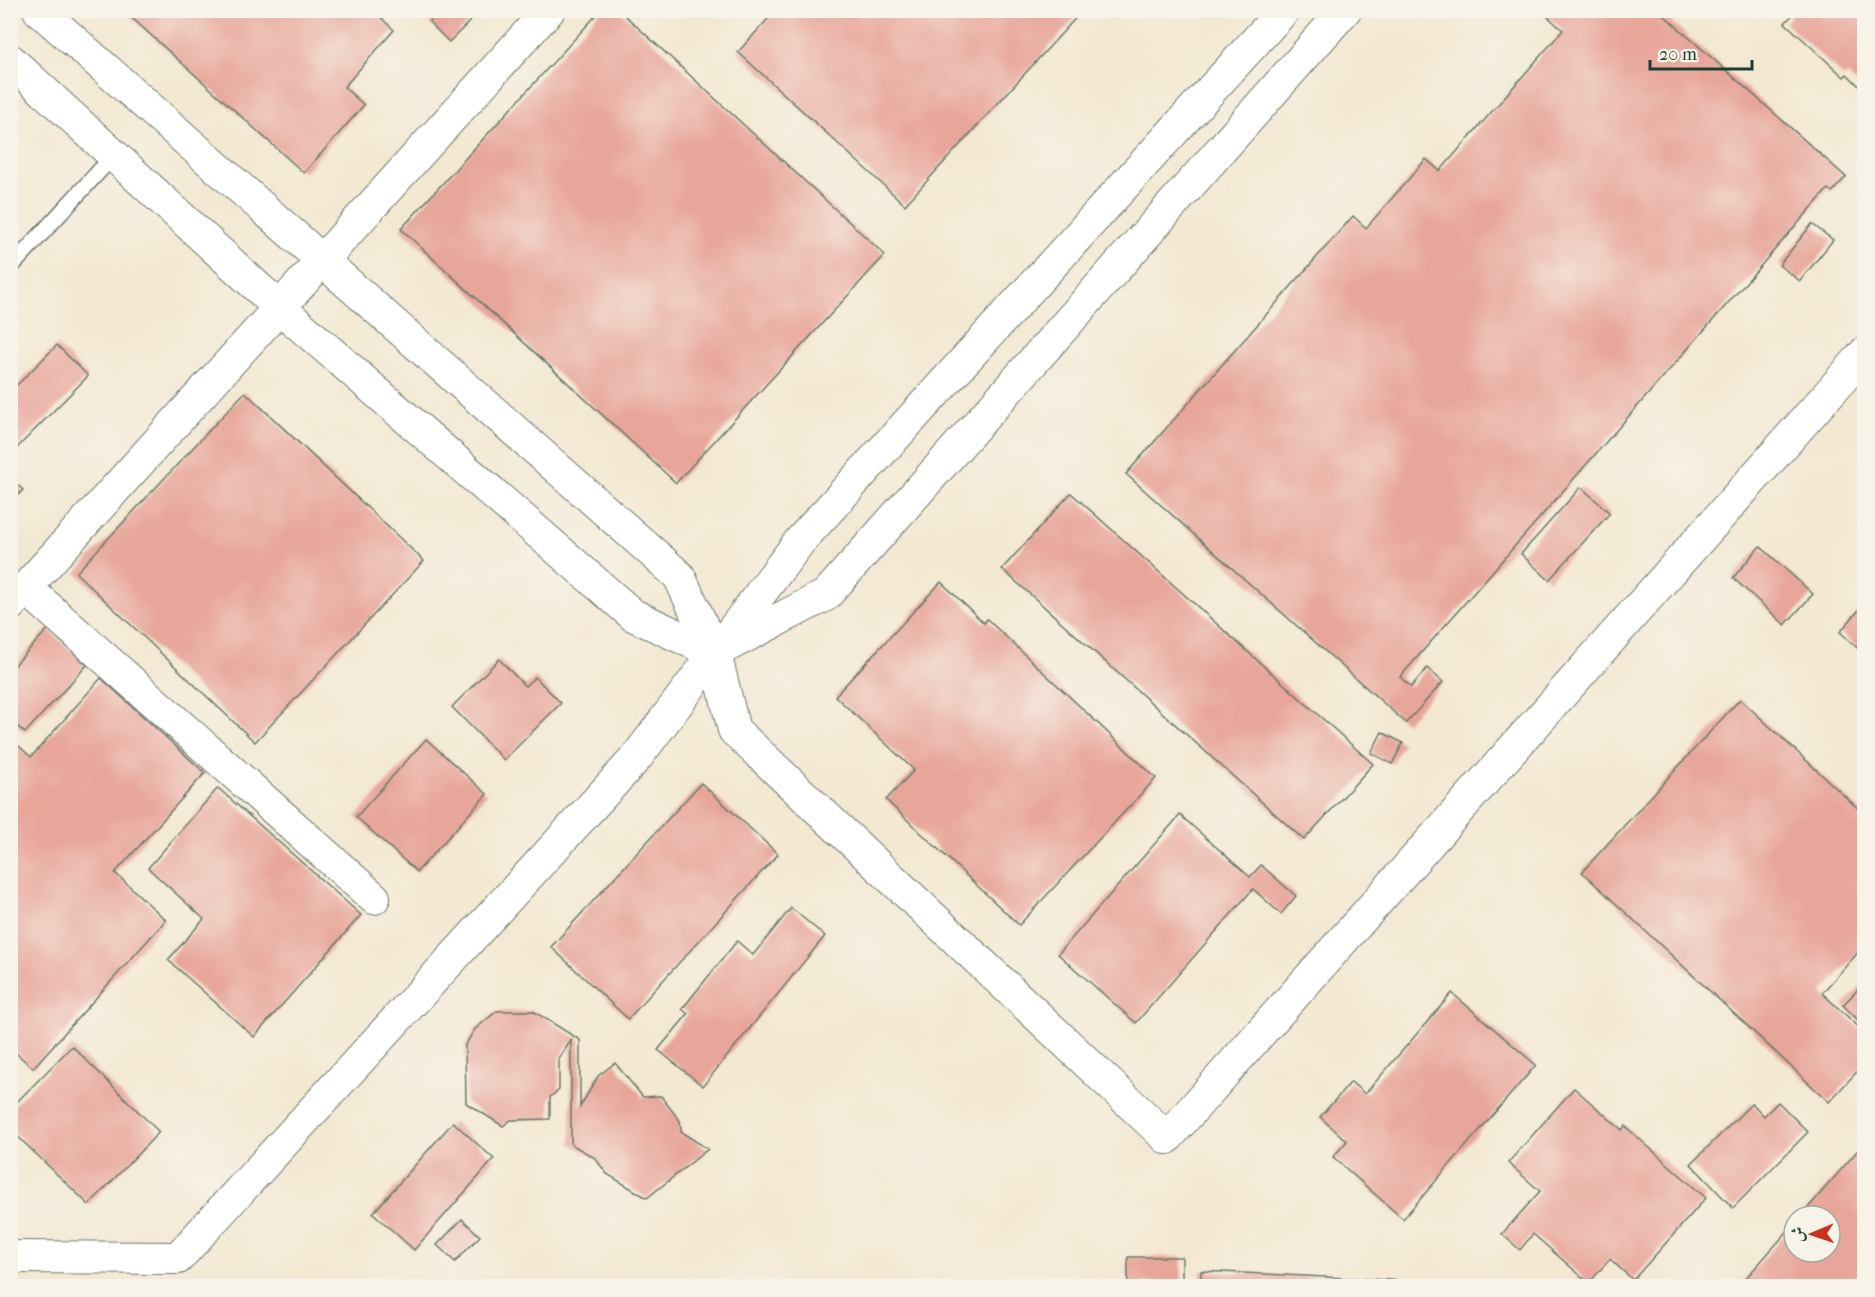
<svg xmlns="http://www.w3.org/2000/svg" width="1875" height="1297" viewBox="0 0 1875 1297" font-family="'IM FELL French Canon',Amiri,serif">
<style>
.building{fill:#e8a59a}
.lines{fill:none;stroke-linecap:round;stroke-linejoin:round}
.service-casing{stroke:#69796b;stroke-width:18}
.minor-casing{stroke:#69796b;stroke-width:34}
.service{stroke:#fff;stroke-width:15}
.minor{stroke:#fff;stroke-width:32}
</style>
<rect width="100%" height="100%" fill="#f7f3e8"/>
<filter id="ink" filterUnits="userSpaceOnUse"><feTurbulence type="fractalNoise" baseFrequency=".0167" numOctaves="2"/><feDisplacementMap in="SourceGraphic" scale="12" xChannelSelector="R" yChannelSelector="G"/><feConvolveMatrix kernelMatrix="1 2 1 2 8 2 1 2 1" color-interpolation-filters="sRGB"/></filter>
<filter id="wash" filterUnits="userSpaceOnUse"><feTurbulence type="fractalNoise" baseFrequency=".008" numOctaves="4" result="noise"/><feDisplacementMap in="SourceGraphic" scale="24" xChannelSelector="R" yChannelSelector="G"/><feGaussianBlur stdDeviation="1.35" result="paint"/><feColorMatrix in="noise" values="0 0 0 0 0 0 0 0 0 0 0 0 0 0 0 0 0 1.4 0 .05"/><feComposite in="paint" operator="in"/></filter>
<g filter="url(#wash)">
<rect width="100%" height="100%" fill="#f3e8d2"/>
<g id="blocks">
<!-- building -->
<g class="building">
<polygon points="123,10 373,10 394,30 344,87 364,105 304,173"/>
<polygon points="440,10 471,10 476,15 449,42 429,22"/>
<polygon points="601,10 619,10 885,255 676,483 401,229"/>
<polygon points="776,10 1083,10 905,205 738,52"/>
<polygon points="1540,10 1658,10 1846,177 1832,192 1828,189 1400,677 1411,687 1427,668 1443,682 1406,723 1126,474 1353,216 1366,228 1426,159 1440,171 1563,30"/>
<polygon points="1797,10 1864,10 1864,91 1847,74 1844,77 1785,23"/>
<polygon points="1812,224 1833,240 1800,281 1779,265"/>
<polygon points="57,345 88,376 13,452 10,449 10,392"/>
<polygon points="245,392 424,561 255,742 76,573"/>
<polygon points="10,478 23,490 10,503"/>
<polygon points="1581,487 1610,513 1549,580 1521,554"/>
<polygon points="1071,493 1373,764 1304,840 1002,569"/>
<polygon points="1760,546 1813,594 1785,625 1733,578"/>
<polygon points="941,582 984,623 987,619 1156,778 1019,925 886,800 914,770 835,696"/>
<polygon points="1864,604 1864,654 1840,632"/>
<polygon points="48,629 87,665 25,733 10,720 10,670"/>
<polygon points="499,659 525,686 535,677 561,703 504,760 452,707"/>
<polygon points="101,678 205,773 115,873 166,920 33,1068 10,1048 10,738 31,757"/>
<polygon points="1740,699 1864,814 1864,946 1822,993 1864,1032 1864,1064 1829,1102 1582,872"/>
<polygon points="1382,732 1403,743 1392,764 1371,753"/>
<polygon points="426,739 487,794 417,872 356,817"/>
<polygon points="701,783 778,854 628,1019 551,947"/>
<polygon points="218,788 361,915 254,1037 168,960 204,919 148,868"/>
<polygon points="1180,815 1250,877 1261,865 1296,896 1281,914 1253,889 1136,1023 1058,954"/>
<polygon points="791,908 825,936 703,1086 658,1050 688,1014 682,1009 737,941 753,955"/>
<polygon points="1864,983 1864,1026 1843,1005"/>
<polygon points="1452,993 1536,1065 1403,1219 1333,1157 1347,1141 1320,1117 1351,1082 1365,1094"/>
<polygon points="497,1011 533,1011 580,1040 580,1107 598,1076 615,1063 643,1097 661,1096 680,1121 681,1132 708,1149 647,1198 607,1174 595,1158 571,1144 571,1040 559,1059 559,1090 550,1097 550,1119 511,1120 503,1126 466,1103 465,1045 475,1029"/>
<polygon points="72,1046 159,1132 89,1205 10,1129 10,1109"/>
<polygon points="1574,1088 1622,1130 1625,1126 1706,1198 1633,1280 1610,1259 1589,1283 1533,1234 1520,1250 1502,1234 1540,1191 1508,1163"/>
<polygon points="1778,1102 1808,1132 1733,1208 1691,1164 1752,1103 1764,1116"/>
<polygon points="453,1122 494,1159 414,1250 373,1213"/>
<polygon points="1864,1143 1864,1286 1739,1286 1794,1224 1794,1252 1830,1252 1830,1216 1801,1216"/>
<polygon points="462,1219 480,1236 455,1262 437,1245"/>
<rect x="1128" y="1257" width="54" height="26"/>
<polygon points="1201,1271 1491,1285 1491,1286 1201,1286"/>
</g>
</g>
</g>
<g filter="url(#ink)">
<use href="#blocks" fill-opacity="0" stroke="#69796b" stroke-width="1.5"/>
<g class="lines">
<defs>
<polyline id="service" points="10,268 114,155"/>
<g id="minor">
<polyline points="39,10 679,576 715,653 734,730 1167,1138 1864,354"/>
<polyline points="10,60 280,308 633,615 715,653"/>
<polyline points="26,588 374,898"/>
<polyline points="10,605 549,10"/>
<polyline points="723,648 826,595 1345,10"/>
<polyline points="10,1257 178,1258 636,758 800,541 1284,10"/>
</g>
</defs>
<!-- service casing -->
<use href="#service" class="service-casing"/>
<!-- minor casing -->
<use href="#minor" class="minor-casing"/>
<!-- service -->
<use href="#service" class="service"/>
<!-- minor -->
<use href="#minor" class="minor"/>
</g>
</g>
<!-- margin -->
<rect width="1875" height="1297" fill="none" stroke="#f7f3e8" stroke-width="36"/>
<!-- north arrow -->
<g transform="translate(1812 1234) rotate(268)"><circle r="28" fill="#f7f3e8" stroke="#a1aaa0" stroke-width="1.5"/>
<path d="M0-4.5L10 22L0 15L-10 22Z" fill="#c8321e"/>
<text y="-9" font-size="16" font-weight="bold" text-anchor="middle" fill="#1f3d34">ش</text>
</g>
<!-- scale -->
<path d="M1650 60v9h102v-9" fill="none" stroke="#1f3d34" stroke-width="3"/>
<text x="1659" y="60" font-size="18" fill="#1f3d34" stroke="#f7f3e8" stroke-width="4.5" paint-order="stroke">20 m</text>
</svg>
